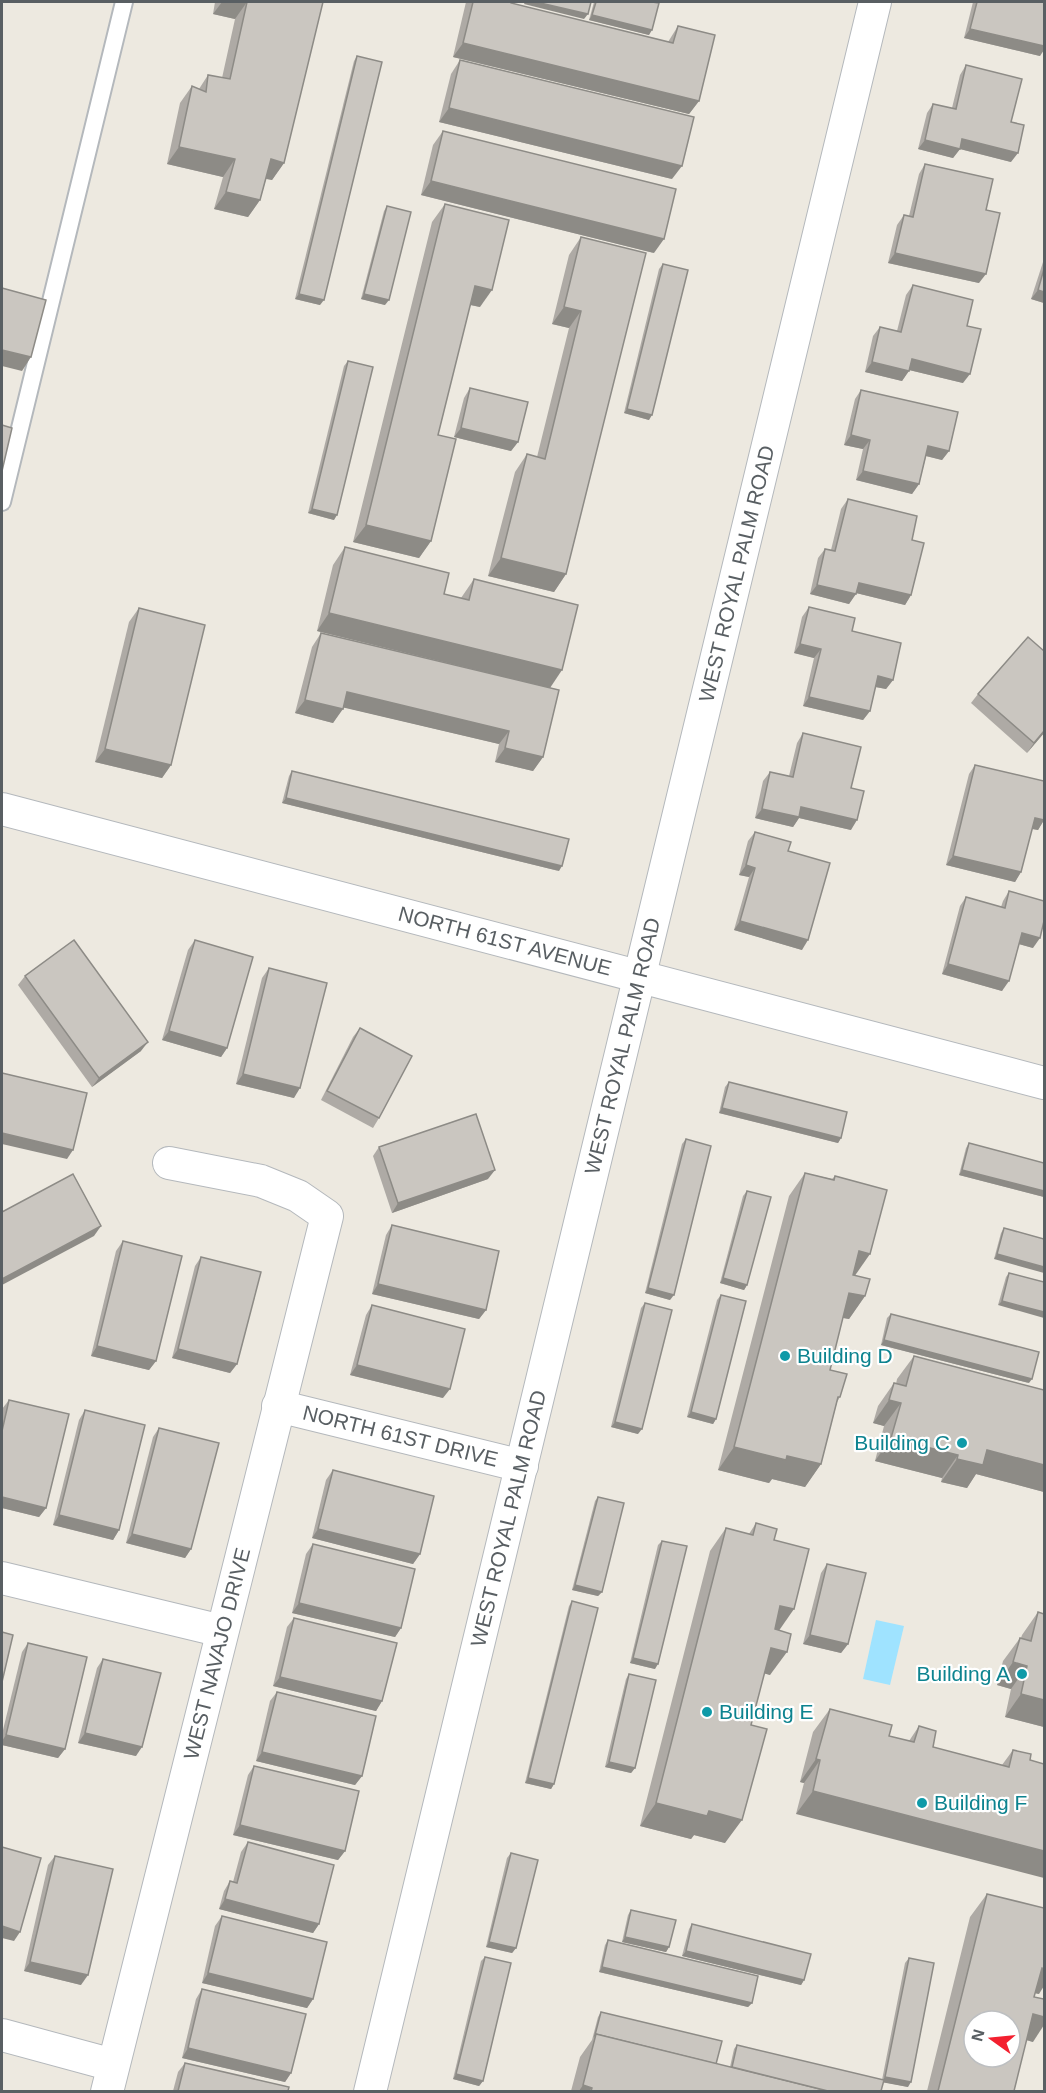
<svg xmlns="http://www.w3.org/2000/svg" width="1046" height="2093" viewBox="0 0 1046 2093" font-family="Helvetica,sans-serif">
<style>
.water{fill:#9fe3ff}
.lines{fill:none;stroke-linecap:round;stroke-linejoin:round}
.service-casing{stroke:#b4b8bc;stroke-width:20}
.minor-casing{stroke:#b4b8bc;stroke-width:34}
.service{stroke:#fff;stroke-width:16}
.minor{stroke:#fff;stroke-width:32}
.wall{fill:#aeaaa5}
.shaded-wall{fill:#8d8b86}
.building{fill:#cac6c0;stroke:#8d8b86;stroke-width:1.5;fill-rule:evenodd}
.culture-dot{fill:#0f9aa8;stroke:#fff;stroke-width:2}
.labels{text-anchor:middle;stroke-width:4.5;stroke-linejoin:round;paint-order:stroke}
.street-label{font-size:21px;fill:#595f63;stroke:#fff}
.culture-label{font-size:21px;fill:#0d838f;stroke:#fff;text-anchor:start}
</style>
<rect width="100%" height="100%" fill="#ede9e0"/>
<!-- water -->
<polygon class="water" points="876,1620 904,1626 890,1685 863,1679"/>
<g class="lines">
<defs>
<polyline id="service" points="2,502 124,2"/>
<g id="minor">
<path id="s1" d="M2 809 1044 1083"/>
<path id="s2" d="M278 1406 522 1466"/>
<polyline points="2,1578 222,1631"/>
<polyline points="2,2035 113,2065"/>
<path id="s3" d="M107 2092 327 1216 298 1196 261 1181 169 1163"/>
<path id="s4" d="M370 2092 875 2"/>
</g>
</defs>
<!-- service casing -->
<use href="#service" class="service-casing"/>
<!-- minor casing -->
<use href="#minor" class="minor-casing"/>
<!-- service -->
<use href="#service" class="service"/>
<!-- minor -->
<use href="#minor" class="minor"/>
</g>
<!-- wall -->
<g class="wall">
<polygon points="215,2 323,2 284,163 272,180 266,179 260,200 248,217 214,209 223,177 167,164 180,103 192,86 199,89 208,75 222,78 235,19 213,14"/>
<polygon points="466,2 511,2 511,3 668,42 678,26 699,101 689,114 453,57"/>
<polygon points="594,2 652,2 649,35 589,20"/>
<polygon points="973,2 1044,2 1040,56 964,38"/>
<polygon points="357,56 320,305 295,299 354,61"/>
<polygon points="460,60 672,179 439,122 451,74"/>
<polygon points="966,65 1011,122 1011,162 960,149 953,158 918,149 927,113 933,104 952,108 960,75"/>
<polygon points="443,131 654,253 421,195 433,145"/>
<polygon points="925,164 986,210 979,283 888,263 897,225 904,215 909,216 919,174"/>
<polygon points="445,204 480,307 470,305 438,435 431,541 419,558 353,542 432,222"/>
<polygon points="387,206 385,305 361,299 384,211"/>
<polygon points="581,237 646,253 566,574 554,592 488,576 515,472 527,454 537,457 569,328 552,324 569,255"/>
<polygon points="1044,259 1044,303 1031,299"/>
<polygon points="663,264 649,420 624,413 659,269"/>
<polygon points="913,285 967,326 963,383 909,370 902,381 865,372 873,336 880,327 897,331 906,295"/>
<polygon points="348,361 334,520 308,513 344,366"/>
<polygon points="470,388 518,442 511,451 454,437 464,398"/>
<polygon points="861,390 949,451 942,460 926,456 919,484 912,494 856,480 863,449 844,445 855,399"/>
<polygon points="848,499 912,540 911,595 905,605 856,593 849,604 810,594 818,558 825,549 831,550 841,509"/>
<polygon points="345,547 444,594 461,598 474,579 550,688 317,631 333,565"/>
<polygon points="809,607 852,631 893,680 886,689 875,687 870,711 863,720 803,706 814,658 794,653 802,617"/>
<polygon points="139,608 171,765 162,778 95,762 129,622"/>
<polygon points="321,633 559,690 543,757 533,771 495,762 499,744 343,707 333,723 295,713 312,647"/>
<polygon points="978,694 1044,733 1027,753 971,703"/>
<polygon points="803,733 851,788 851,830 799,818 793,827 755,818 763,781 770,772 789,776 797,743"/>
<polygon points="975,765 1044,820 1038,830 1032,829 1021,872 1015,882 946,865 969,774"/>
<polygon points="292,771 559,871 282,803 289,776"/>
<polygon points="755,832 788,851 802,950 734,930 749,877 739,875 748,841"/>
<polygon points="1009,891 1033,948 1019,944 1002,991 942,974 960,906 966,897 1001,907 1003,901"/>
<polygon points="195,940 227,1048 221,1057 162,1040 188,950"/>
<polygon points="269,968 294,1098 236,1084 262,978"/>
<polygon points="25,976 141,1051 92,1087 18,985"/>
<polygon points="360,1028 379,1118 373,1128 321,1100 353,1037"/>
<polygon points="729,1082 841,1138 838,1143 719,1113 725,1087"/>
<polygon points="686,1139 670,1300 645,1293 682,1144"/>
<polygon points="969,1143 1044,1163 1044,1197 959,1175 966,1148"/>
<polygon points="379,1147 488,1179 392,1213 373,1156"/>
<polygon points="805,1173 832,1179 835,1176 855,1275 865,1296 849,1319 843,1318 830,1370 840,1397 837,1402 821,1464 805,1487 772,1479 769,1483 718,1470 789,1196"/>
<polygon points="747,1191 747,1285 744,1290 720,1283 743,1196"/>
<polygon points="392,1225 486,1310 479,1319 372,1294 386,1235"/>
<polygon points="1004,1228 1044,1239 994,1259 1001,1233"/>
<polygon points="123,1241 156,1361 149,1370 91,1356 116,1251"/>
<polygon points="201,1257 237,1364 230,1373 172,1358 195,1266"/>
<polygon points="1009,1273 1044,1282 998,1305 1006,1277"/>
<polygon points="721,1295 716,1419 713,1424 687,1417 717,1300"/>
<polygon points="645,1303 638,1434 611,1427 641,1308"/>
<polygon points="372,1305 443,1398 350,1375 366,1315"/>
<polygon points="891,1314 1029,1383 881,1345 887,1318"/>
<polygon points="914,1356 1044,1390 1044,1492 976,1474 967,1488 941,1482 942,1478 875,1461 884,1426 873,1423 878,1406 894,1383 896,1384 897,1379"/>
<polygon points="9,1400 46,1508 39,1517 2,1508 2,1409"/>
<polygon points="85,1410 119,1530 113,1540 53,1525 79,1420"/>
<polygon points="159,1428 191,1549 185,1558 126,1543 153,1437"/>
<polygon points="333,1470 420,1554 413,1564 312,1538 326,1480"/>
<polygon points="598,1497 602,1592 598,1596 572,1590 595,1501"/>
<polygon points="756,1523 774,1540 779,1630 770,1675 764,1673 751,1725 725,1843 694,1835 691,1839 640,1826 710,1551 726,1528 749,1534"/>
<polygon points="662,1541 655,1669 630,1663 658,1545"/>
<polygon points="313,1544 401,1628 395,1637 292,1613 306,1554"/>
<polygon points="827,1564 848,1644 841,1653 803,1644 821,1573"/>
<polygon points="572,1601 554,1784 551,1789 525,1783 569,1606"/>
<polygon points="1038,1612 1044,1727 1005,1717 1011,1689 997,1685 1003,1661 1020,1638 1021,1638 1022,1635"/>
<polygon points="294,1618 382,1701 376,1711 273,1686 287,1627"/>
<polygon points="28,1643 65,1749 58,1758 2,1745 2,1734 22,1652"/>
<polygon points="103,1659 136,1756 78,1743 97,1668"/>
<polygon points="629,1674 635,1768 631,1773 605,1767 626,1679"/>
<polygon points="277,1692 362,1776 355,1785 256,1761 270,1701"/>
<polygon points="830,1709 889,1736 909,1741 919,1726 933,1747 1002,1765 1013,1750 1030,1760 1044,1764 796,1814 804,1783 800,1782 813,1732"/>
<polygon points="254,1766 345,1851 338,1860 233,1835 248,1775"/>
<polygon points="248,1842 319,1924 313,1933 219,1909 224,1891 230,1881 233,1882 241,1852"/>
<polygon points="511,1853 516,1948 512,1953 486,1947 507,1858"/>
<polygon points="55,1856 81,1985 24,1971 48,1865"/>
<polygon points="987,1894 1039,1994 1035,1993 1034,1997 1033,2042 1026,2040 1014,2091 927,2091 970,1917"/>
<polygon points="631,1910 669,1947 666,1952 622,1942 628,1915"/>
<polygon points="222,1916 313,1999 307,2008 202,1983 215,1926"/>
<polygon points="692,1924 804,1980 801,1985 682,1956 689,1929"/>
<polygon points="608,1940 752,2003 748,2007 599,1972 605,1945"/>
<polygon points="485,1957 483,2081 479,2086 453,2079 481,1961"/>
<polygon points="909,1958 908,2087 883,2082 881,2091 571,2091 580,2057 592,2040 598,2017 601,2012 716,2064 730,2067 734,2049 737,2045 882,2080 905,1963"/>
<polygon points="202,1989 291,2073 285,2082 182,2058 196,1999"/>
<polygon points="185,2063 288,2091 173,2091 178,2072"/>
</g>
<!-- shaded-wall -->
<g class="shaded-wall">
<polygon points="222,2 247,2 235,19 213,14"/>
<polygon points="525,2 536,2 588,14 584,19 524,4"/>
<polygon points="592,15 652,30 649,35 589,20"/>
<polygon points="970,29 1044,46 1044,50 1040,56 964,38"/>
<polygon points="463,43 699,101 689,114 453,57"/>
<polygon points="449,108 682,166 672,179 439,122"/>
<polygon points="962,139 1018,153 1011,162 960,149 953,158 918,149 925,140"/>
<polygon points="179,147 235,159 223,177 167,164"/>
<polygon points="271,159 284,163 272,180 259,177"/>
<polygon points="431,181 664,239 654,253 421,195"/>
<polygon points="226,192 260,200 248,217 214,209"/>
<polygon points="895,253 986,274 979,283 888,263"/>
<polygon points="475,286 492,290 480,307 462,303"/>
<polygon points="1038,290 1044,292 1044,303 1031,299"/>
<polygon points="299,294 324,300 320,305 295,299"/>
<polygon points="364,294 389,300 385,305 361,299"/>
<polygon points="564,307 581,311 569,328 552,324"/>
<polygon points="2,350 31,357 22,371 2,366"/>
<polygon points="912,359 970,374 963,383 905,369"/>
<polygon points="872,362 909,371 902,381 865,372"/>
<polygon points="627,409 652,415 649,420 624,413"/>
<polygon points="461,428 518,442 511,451 454,437"/>
<polygon points="851,435 870,440 863,449 844,445"/>
<polygon points="928,446 949,451 942,460 922,455"/>
<polygon points="863,471 919,484 912,494 856,480"/>
<polygon points="312,509 337,515 334,520 308,513"/>
<polygon points="366,525 431,541 419,558 353,542"/>
<polygon points="501,558 566,574 554,592 488,576"/>
<polygon points="859,583 911,595 905,605 852,592"/>
<polygon points="817,585 856,594 849,604 810,594"/>
<polygon points="329,613 562,670 550,688 317,631"/>
<polygon points="800,644 821,649 814,658 794,653"/>
<polygon points="878,676 893,680 886,689 871,686"/>
<polygon points="347,692 509,731 499,744 337,706"/>
<polygon points="809,697 870,711 863,720 803,706"/>
<polygon points="305,700 343,709 333,723 295,713"/>
<polygon points="1044,731 1044,733 1027,753 1034,743"/>
<polygon points="505,748 543,757 533,771 495,762"/>
<polygon points="105,749 171,765 162,778 95,762"/>
<polygon points="286,798 562,866 559,871 282,803"/>
<polygon points="801,807 857,820 851,830 799,818 793,827 755,818 762,809"/>
<polygon points="1035,818 1044,820 1038,830 1028,828"/>
<polygon points="953,856 1021,872 1015,882 946,865"/>
<polygon points="746,865 755,868 749,877 739,875"/>
<polygon points="740,921 808,940 802,950 734,930"/>
<polygon points="1022,933 1040,938 1033,948 1015,943"/>
<polygon points="948,964 1009,981 1002,991 942,974"/>
<polygon points="169,1031 227,1048 221,1057 162,1040"/>
<polygon points="148,1042 141,1051 92,1087 99,1078"/>
<polygon points="243,1074 300,1088 294,1098 236,1084"/>
<polygon points="722,1108 841,1138 838,1143 719,1113"/>
<polygon points="2,1133 73,1150 67,1159 2,1144"/>
<polygon points="495,1170 488,1179 392,1213 398,1203"/>
<polygon points="962,1170 1044,1191 1044,1197 959,1175"/>
<polygon points="101,1226 94,1236 2,1285 2,1279"/>
<polygon points="859,1251 870,1254 854,1277 843,1274"/>
<polygon points="997,1254 1044,1267 1044,1273 994,1259"/>
<polygon points="723,1278 747,1285 744,1290 720,1283"/>
<polygon points="378,1284 486,1310 479,1319 372,1294"/>
<polygon points="648,1288 674,1295 670,1300 645,1293"/>
<polygon points="849,1293 865,1296 849,1319 833,1316"/>
<polygon points="1002,1301 1044,1312 1044,1318 998,1305"/>
<polygon points="884,1340 1032,1379 1029,1383 881,1345"/>
<polygon points="97,1346 156,1361 149,1370 91,1356"/>
<polygon points="178,1349 237,1364 230,1373 172,1358"/>
<polygon points="357,1365 450,1389 443,1398 350,1375"/>
<polygon points="889,1400 901,1403 884,1426 873,1423"/>
<polygon points="691,1412 716,1419 713,1424 687,1417"/>
<polygon points="615,1422 642,1429 638,1434 611,1427"/>
<polygon points="891,1438 958,1455 942,1478 875,1461"/>
<polygon points="734,1447 787,1456 821,1464 805,1487 772,1479 769,1483 718,1470"/>
<polygon points="987,1450 1044,1465 1044,1492 976,1474 967,1488 941,1482 957,1459"/>
<polygon points="2,1497 46,1508 39,1517 2,1508"/>
<polygon points="59,1515 119,1530 113,1540 53,1525"/>
<polygon points="318,1529 420,1554 413,1564 312,1538"/>
<polygon points="132,1534 191,1549 185,1558 126,1543"/>
<polygon points="575,1585 602,1592 598,1596 572,1590"/>
<polygon points="299,1603 401,1628 395,1637 292,1613"/>
<polygon points="780,1606 794,1609 778,1632 764,1629"/>
<polygon points="810,1635 848,1644 841,1653 803,1644"/>
<polygon points="771,1648 787,1652 770,1675 755,1671"/>
<polygon points="633,1658 658,1664 655,1669 630,1663"/>
<polygon points="1013,1662 1027,1666 1011,1689 997,1685"/>
<polygon points="280,1677 382,1701 376,1711 273,1686"/>
<polygon points="1021,1694 1044,1700 1044,1727 1005,1717"/>
<polygon points="85,1733 142,1747 136,1756 78,1743"/>
<polygon points="6,1735 65,1749 58,1758 2,1745 2,1741"/>
<polygon points="262,1752 362,1776 355,1785 256,1761"/>
<polygon points="816,1759 820,1760 804,1783 800,1782"/>
<polygon points="609,1762 635,1768 631,1773 605,1767"/>
<polygon points="528,1778 554,1784 551,1789 525,1783"/>
<polygon points="813,1791 1044,1851 1044,1878 796,1814"/>
<polygon points="656,1803 709,1811 742,1820 725,1843 694,1835 691,1839 640,1826"/>
<polygon points="240,1825 345,1851 338,1860 233,1835"/>
<polygon points="225,1899 319,1924 313,1933 219,1909"/>
<polygon points="2,1926 20,1932 14,1941 2,1938"/>
<polygon points="625,1937 669,1947 666,1952 622,1942"/>
<polygon points="489,1942 516,1948 512,1953 486,1947"/>
<polygon points="686,1951 804,1980 801,1985 682,1956"/>
<polygon points="30,1962 88,1975 81,1985 24,1971"/>
<polygon points="602,1967 752,2003 748,2007 599,1972"/>
<polygon points="1042,1968 1044,1969 1044,1986 1039,1994 1025,1991"/>
<polygon points="208,1973 313,1999 307,2008 202,1983"/>
<polygon points="1033,2014 1044,2017 1044,2025 1033,2042 1017,2037"/>
<polygon points="188,2048 291,2073 285,2082 182,2058"/>
<polygon points="456,2074 483,2081 479,2086 453,2079"/>
<polygon points="885,2077 911,2082 908,2087 881,2082"/>
<polygon points="583,2085 592,2088 589,2091 579,2091"/>
</g>
<!-- building -->
<g class="building">
<polygon points="247,2 323,2 284,163 271,159 260,200 226,192 235,159 179,147 192,86 206,92 208,75 230,79"/>
<polygon points="473,2 511,2 511,3 673,43 678,26 715,35 699,101 463,43"/>
<polygon points="536,2 591,2 588,14"/>
<polygon points="596,2 652,2 659,3 652,30 592,15"/>
<polygon points="977,2 1044,2 1044,46 970,29"/>
<polygon points="357,56 382,62 324,300 299,294"/>
<polygon points="460,60 694,117 682,166 449,108"/>
<polygon points="966,65 1022,79 1011,122 1024,125 1018,153 962,139 960,149 925,140 933,104 956,109"/>
<polygon points="443,131 676,189 664,239 431,181"/>
<polygon points="925,164 993,179 986,210 1000,213 986,274 895,253 904,215 913,217"/>
<polygon points="445,204 509,220 492,290 475,286 438,435 456,439 431,541 366,525"/>
<polygon points="387,206 411,212 389,300 364,294"/>
<polygon points="581,237 646,253 566,574 501,558 527,454 545,459 581,311 564,307"/>
<polygon points="663,264 688,270 652,415 627,409"/>
<polygon points="1044,269 1044,292 1038,290"/>
<polygon points="913,285 973,300 967,326 981,329 970,374 912,359 909,371 872,362 880,327 901,332"/>
<polygon points="2,288 46,300 31,357 2,350"/>
<polygon points="348,361 373,367 337,515 312,509"/>
<polygon points="470,388 528,402 518,442 461,428"/>
<polygon points="861,390 958,412 949,451 928,446 919,484 863,471 870,440 851,435"/>
<polygon points="2,425 12,428 2,471"/>
<polygon points="848,499 917,516 912,540 924,543 911,595 859,583 856,594 817,585 825,549 835,551"/>
<polygon points="345,547 449,573 444,594 469,600 474,579 578,605 562,670 329,613"/>
<polygon points="809,607 855,618 852,631 901,643 893,680 878,676 870,711 809,697 821,649 800,644"/>
<polygon points="139,608 205,625 171,765 105,749"/>
<polygon points="321,633 559,690 543,757 505,748 509,731 347,692 343,709 305,700"/>
<polygon points="1028,637 1044,651 1044,731 1034,743 978,694"/>
<polygon points="803,733 861,747 851,788 864,791 857,820 801,807 799,817 762,809 770,772 793,777"/>
<polygon points="975,765 1044,781 1044,820 1035,818 1021,872 953,856"/>
<polygon points="292,771 569,839 562,866 286,798"/>
<polygon points="755,832 791,842 788,851 830,863 808,940 740,921 755,868 746,865"/>
<polygon points="1009,891 1044,901 1044,921 1040,938 1022,933 1009,981 948,964 966,897 1005,908"/>
<polygon points="74,940 148,1042 99,1078 25,976"/>
<polygon points="195,940 253,957 227,1048 169,1031"/>
<polygon points="269,968 327,983 300,1088 243,1074"/>
<polygon points="360,1028 412,1056 379,1118 327,1091"/>
<polygon points="2,1073 87,1093 73,1150 2,1133"/>
<polygon points="729,1082 847,1112 841,1138 722,1108"/>
<polygon points="476,1114 495,1170 398,1203 379,1147"/>
<polygon points="686,1139 711,1146 674,1295 648,1288"/>
<polygon points="969,1143 1044,1163 1044,1191 962,1170"/>
<polygon points="805,1173 834,1180 835,1176 887,1190 870,1254 859,1251 853,1275 870,1279 865,1296 849,1293 830,1370 847,1374 840,1397 838,1397 821,1464 787,1456 786,1460 734,1447"/>
<polygon points="73,1174 101,1226 2,1279 2,1212"/>
<polygon points="747,1191 771,1197 747,1285 723,1278"/>
<polygon points="392,1225 499,1251 486,1310 378,1284"/>
<polygon points="1004,1228 1044,1239 1044,1267 997,1254"/>
<polygon points="123,1241 182,1256 156,1361 97,1346"/>
<polygon points="201,1257 261,1272 237,1364 178,1349"/>
<polygon points="1009,1273 1044,1282 1044,1312 1002,1301"/>
<polygon points="721,1295 746,1301 716,1419 691,1412"/>
<polygon points="645,1303 672,1310 642,1429 615,1422"/>
<polygon points="372,1305 465,1329 450,1389 357,1365"/>
<polygon points="891,1314 1039,1352 1032,1379 884,1340"/>
<polygon points="914,1356 1044,1390 1044,1465 987,1450 983,1465 957,1459 958,1455 891,1438 901,1403 889,1400 894,1383 906,1386"/>
<polygon points="9,1400 69,1414 46,1508 2,1497 2,1431"/>
<polygon points="85,1410 145,1425 119,1530 59,1515"/>
<polygon points="159,1428 219,1443 191,1549 132,1534"/>
<polygon points="333,1470 434,1496 420,1554 318,1529"/>
<polygon points="598,1497 624,1503 602,1592 575,1585"/>
<polygon points="756,1523 777,1529 774,1540 809,1549 794,1609 780,1606 775,1629 791,1634 787,1652 771,1648 751,1725 767,1729 742,1820 709,1811 707,1816 656,1803 726,1528 753,1535"/>
<polygon points="662,1541 687,1546 658,1664 633,1658"/>
<polygon points="313,1544 415,1569 401,1628 299,1603"/>
<polygon points="827,1564 866,1573 848,1644 810,1635"/>
<polygon points="572,1601 598,1608 554,1784 528,1778"/>
<polygon points="1038,1612 1044,1614 1044,1700 1021,1694 1027,1666 1013,1662 1020,1638 1031,1641"/>
<polygon points="294,1618 397,1643 382,1701 280,1677"/>
<polygon points="2,1632 13,1635 2,1682"/>
<polygon points="28,1643 87,1657 65,1749 6,1735"/>
<polygon points="103,1659 161,1673 142,1747 85,1733"/>
<polygon points="629,1674 656,1680 635,1768 609,1762"/>
<polygon points="277,1692 376,1716 362,1776 262,1752"/>
<polygon points="830,1709 892,1725 889,1736 914,1742 919,1726 936,1731 933,1747 1009,1767 1013,1750 1031,1754 1030,1760 1044,1764 1044,1851 813,1791 820,1760 816,1759"/>
<polygon points="254,1766 359,1791 345,1851 240,1825"/>
<polygon points="248,1842 334,1865 319,1924 225,1899 230,1881 237,1883"/>
<polygon points="2,1847 41,1858 20,1932 2,1926"/>
<polygon points="511,1853 538,1860 516,1948 489,1942"/>
<polygon points="55,1856 113,1869 88,1975 30,1962"/>
<path d="M987 1894 1044 1908V1969L1042 1968 1034 1997 1044 1999V2017L1033 2014 1014 2091H938ZM974 2021H1010V2057H974Z"/>
<polygon points="631,1910 676,1920 669,1947 625,1937"/>
<polygon points="222,1916 327,1942 313,1999 208,1973"/>
<polygon points="692,1924 811,1954 804,1980 686,1951"/>
<polygon points="608,1940 758,1976 752,2003 602,1967"/>
<polygon points="485,1957 511,1963 483,2081 456,2074"/>
<polygon points="909,1958 934,1963 911,2082 885,2077"/>
<polygon points="202,1989 306,2014 291,2073 188,2048"/>
<polygon points="601,2012 722,2041 716,2064 596,2034 595,2035"/>
<polygon points="596,2034 828,2091 591,2091 592,2088 583,2085"/>
<polygon points="737,2045 884,2080 881,2091 828,2091 732,2067"/>
<polygon points="185,2063 289,2087 288,2091 178,2091"/>
</g>
<!-- markers -->
<g class="culture-dot">
<circle cx="785" cy="1356" r="6"/>
<circle cx="962" cy="1443" r="6"/>
<circle cx="1022" cy="1674" r="6"/>
<circle cx="707" cy="1712" r="6"/>
<circle cx="922" cy="1803" r="6"/>
</g>
<g class="labels">
<!-- street labels -->
<g class="street-label">
<text dy="7" stroke="none"><textPath href="#s4" startOffset="1562">WEST ROYAL PALM ROAD</textPath></text>
<text dy="7" stroke="none"><textPath href="#s1" startOffset="520">NORTH 61ST AVENUE</textPath></text>
<text dy="7" stroke="none"><textPath href="#s4" startOffset="1076">WEST ROYAL PALM ROAD</textPath></text>
<text dy="7" stroke="none"><textPath href="#s2" startOffset="126">NORTH 61ST DRIVE</textPath></text>
<text dy="7" stroke="none"><textPath href="#s4" startOffset="590">WEST ROYAL PALM ROAD</textPath></text>
<text dy="7" stroke="none"><textPath href="#s3" startOffset="452">WEST NAVAJO DRIVE</textPath></text>
</g>
<!-- culture labels -->
<g class="culture-label">
<text x="797" y="1363">Building D</text>
<text x="950" y="1450" text-anchor="end">Building C</text>
<text x="1010" y="1681" text-anchor="end">Building A</text>
<text x="719" y="1719">Building E</text>
<text x="934" y="1810">Building F</text>
</g>
</g>
<!-- border -->
<rect width="1046" height="2093" fill="none" stroke="#595f63" stroke-width="6"/>
<!-- north arrow -->
<g transform="translate(992 2039) rotate(285)"><circle r="28" fill="#ffffff" stroke="#bdbfc1" stroke-width="1.5"/>
<path d="M0-4.5L10 22L0 15L-10 22Z" fill="#f3202f"/>
<text y="-9" font-size="16" font-weight="bold" text-anchor="middle" fill="#595f63">N</text>
</g>
</svg>
